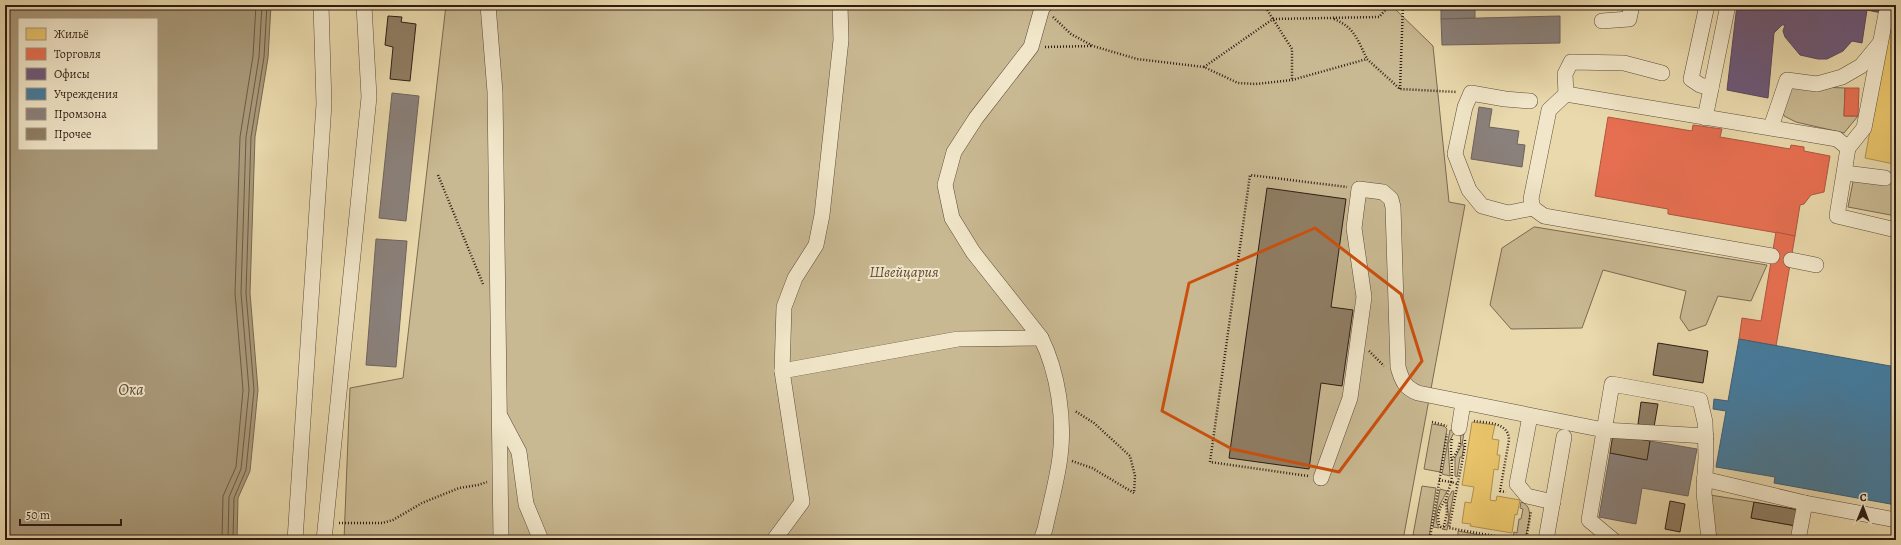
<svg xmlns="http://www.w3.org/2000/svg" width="1901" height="545" viewBox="0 0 1901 545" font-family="Alegreya,serif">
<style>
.green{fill:#c9b992;stroke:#7c6a54}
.water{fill:#a99979;stroke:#786751;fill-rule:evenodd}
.homes{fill:#e9c46a;stroke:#b19250}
.shops{fill:#e76f51;stroke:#b0563f}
.offices{fill:#6d597a;stroke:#5a475c}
.public{fill:#457b9d;stroke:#3e5e74}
.industry{fill:#8a817c;stroke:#6e635d}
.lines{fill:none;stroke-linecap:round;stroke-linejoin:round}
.shore{stroke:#6c5a47;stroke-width:1}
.building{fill:#8f7e64;stroke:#2e1c15}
.minor-casing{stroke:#5d4b3b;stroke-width:16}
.path{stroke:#2e1c15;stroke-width:2.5;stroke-dasharray:1 2;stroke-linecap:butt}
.minor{stroke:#f1e6c9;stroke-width:15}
.marked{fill:none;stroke:#cc500d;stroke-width:3;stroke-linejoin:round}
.labels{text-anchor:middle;stroke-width:4;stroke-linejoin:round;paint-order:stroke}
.park-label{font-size:15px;font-style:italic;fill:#5c4b3a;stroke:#f1e6c9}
.water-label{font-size:16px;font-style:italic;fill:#594838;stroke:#f1e6c9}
</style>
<rect width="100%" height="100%" fill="#e9d9ac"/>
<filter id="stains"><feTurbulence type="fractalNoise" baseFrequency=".005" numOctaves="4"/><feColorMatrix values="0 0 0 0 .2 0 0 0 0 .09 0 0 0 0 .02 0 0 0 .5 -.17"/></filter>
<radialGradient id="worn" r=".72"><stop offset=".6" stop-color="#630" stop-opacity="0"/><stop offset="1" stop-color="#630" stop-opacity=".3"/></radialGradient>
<!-- green -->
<g class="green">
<polygon points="446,5 1391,5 1433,46 1449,202 1465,205 1403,540 344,540 350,388 403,378"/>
<path d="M1794 86 1845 88 1844 116H1858L1844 133 1796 122 1784 116C1780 104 1786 96 1794 86Z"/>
<polygon points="1896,152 1896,216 1848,207 1854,177 1891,183"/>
<polygon points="1534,227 1535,227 1767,265 1751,301 1718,296 1706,325 1689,331 1680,318 1686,291 1603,270 1582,328 1511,329 1490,305 1502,248"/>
<polygon points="1432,424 1444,426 1447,429 1440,472 1424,469"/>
<polygon points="1450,430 1455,431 1448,444 1450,476 1442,474"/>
<polygon points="1460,432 1464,433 1462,445 1464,445 1462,457 1460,457 1457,477 1455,476 1455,458 1461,446"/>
<polygon points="1422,486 1436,488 1429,538 1413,535"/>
<path d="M1440 489 1447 491C1442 502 1431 515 1439 528L1433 527Z"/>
<path d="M1452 491H1454L1447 530 1442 529C1454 522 1445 510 1448 500 1448 497 1451 494 1452 491Z"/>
<polygon points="1710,495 1754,502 1751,518 1796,526 1795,537 1719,540 1714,530"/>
<path d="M1521 502C1536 506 1527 528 1525 539L1513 537 1514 532 1517 533 1519 519H1521L1523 509 1520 508Z"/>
<polygon points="1458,531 1508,540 1458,540"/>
</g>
<!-- water -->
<path class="water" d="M5 5H271L268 58 255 137 250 293 258 390 250 471 238 498 237 540H5ZM19 19H157V149H19Z"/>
<!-- homes -->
<g class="homes">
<polygon points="1891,15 1896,16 1896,152 1894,164 1865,158"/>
<polygon points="1472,422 1495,425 1492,439 1499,440 1497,455 1500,455 1498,470 1494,469 1490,500 1496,501 1497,496 1520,500 1517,515 1515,514 1512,533 1470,526 1471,524 1462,523 1465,502 1471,503 1474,487 1462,485"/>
</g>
<!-- shops -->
<g class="shops">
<polygon points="1845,88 1859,88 1858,116 1844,116"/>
<polygon points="1608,117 1692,131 1693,125 1722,129 1720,137 1790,149 1791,145 1804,147 1804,151 1830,156 1824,192 1811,195 1804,204 1800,205 1795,236 1668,214 1668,209 1595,196"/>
<polygon points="1776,232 1795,236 1776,346 1739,339 1742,318 1761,321"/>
</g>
<!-- offices -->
<polygon class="offices" points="1737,5 1888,5 1896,7 1896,16 1867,10 1862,43 1852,41 1843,51 1827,59 1818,59 1800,55 1785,37 1783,31 1785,25 1782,25 1774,33 1768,98 1727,90"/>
<!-- public -->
<polygon class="public" points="1739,339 1896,367 1896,505 1774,483 1775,477 1716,467 1726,411 1713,409 1714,399 1728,401"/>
<!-- industry -->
<g class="industry">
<polygon points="1441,5 1475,5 1475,18 1441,19"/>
<polygon points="1560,16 1560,43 1442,45 1441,19"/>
<polygon points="392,93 419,96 406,221 379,218"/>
<polygon points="1479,107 1492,109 1489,127 1519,131 1517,144 1525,145 1522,167 1471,159"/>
<polygon points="376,239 407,241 396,367 366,365"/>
<polygon points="1650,441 1697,449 1688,496 1642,488 1636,524 1599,517 1610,453 1647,460"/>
</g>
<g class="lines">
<!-- shore -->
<g class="shore">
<polyline points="222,540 223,496 236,467 243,390 235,293 240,137 253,56 256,5"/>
<polyline points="228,540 229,497 241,469 249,390 241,293 246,137 259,57 262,5"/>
<polyline points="233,540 234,498 246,470 254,390 246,293 251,137 264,57 267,5"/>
</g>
</g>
<!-- building -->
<g class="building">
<polygon points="388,16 402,17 401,22 416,24 410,81 390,79 393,47 385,45"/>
<polygon points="1267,188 1346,199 1331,307 1353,310 1342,386 1321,383 1309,469 1229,458"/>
<polygon points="1658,343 1708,351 1703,383 1653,375"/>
<polygon points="1641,402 1658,404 1654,427 1638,424"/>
<polygon points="1613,434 1650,441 1647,460 1610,453"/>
<polygon points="1670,501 1685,504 1680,532 1665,529"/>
<polygon points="1754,502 1799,510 1796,526 1751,518"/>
</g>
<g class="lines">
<defs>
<g id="minor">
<polyline points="488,5 495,92 501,540"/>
<polyline points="1707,5 1691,79 1700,85 1711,88"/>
<polyline points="1602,21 1629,19 1632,5"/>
<polyline points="1566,94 1565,74 1571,62 1624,63 1662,73"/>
<polyline points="1530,101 1505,99 1471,93 1465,107 1455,154 1469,190 1482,206 1508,213 1533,208"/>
<polyline points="1705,118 1728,5"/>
<polyline points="1771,127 1787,80 1817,84 1842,77 1861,66 1880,43"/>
<polyline points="1848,148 1864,128 1886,14"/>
<polyline points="1845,173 1885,178"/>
<polyline points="1772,256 1544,216 1533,208 1531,199 1549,110 1566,94 1837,139 1848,148 1837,216 1896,230"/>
<polyline points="1791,260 1816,265"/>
<polyline points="782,371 958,339 1041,338"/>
<polyline points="1530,416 1517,484 1527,496 1553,502"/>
<polyline points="501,418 519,452 526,504 541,540"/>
<polyline points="1459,428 1463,403"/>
<path d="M1321 478 1350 398 1364 297 1354 228 1359 189 1383 192 1391 199 1393 207 1398 367C1402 381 1405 388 1418 393L1604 430 1706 436"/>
<polyline points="1704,479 1805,503"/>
<polyline points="295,540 324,104 321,5"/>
<polyline points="324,540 369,97 364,5"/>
<polyline points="774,540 802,502 782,371 784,307 795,278 816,245 822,215 841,40 840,5"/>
<path d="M1041 540 1045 529C1050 505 1057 481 1060 457 1065 420 1058 372 1041 338L973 252 952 218 945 185 954 152 976 118 1031 47 1042 8 1045 5"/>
<polyline points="1546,540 1564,437"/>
<polyline points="1613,540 1589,520 1612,384 1700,400 1705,422 1706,457 1704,493 1709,540"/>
<polyline points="1798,540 1805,503 1896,520"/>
</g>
</defs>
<!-- minor casing -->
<use href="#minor" class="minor-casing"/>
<!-- path -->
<g class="path">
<polyline points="1264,5 1292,49 1292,80"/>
<polyline points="1053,17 1071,34 1093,46 1137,59 1204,67 1238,83 1256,84 1292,80 1367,59 1400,89 1457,92"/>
<path d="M1334 19C1355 28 1357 39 1367 59"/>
<polyline points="1045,47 1092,46"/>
<polyline points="1204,67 1273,19 1379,17 1390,5"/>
<polyline points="1400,89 1403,5"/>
<polyline points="438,175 483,284"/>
<polyline points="1369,351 1384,366"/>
<path d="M1474 421C1487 423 1509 422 1509 440L1500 491 1506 492"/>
<polyline points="1432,422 1447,426"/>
<path d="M1452 439C1449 453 1454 468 1451 482L1457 484"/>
<polyline points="1465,440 1465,447 1449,528 1518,540"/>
<polyline points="1452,460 1458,450 1460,442"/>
<polyline points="1072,461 1092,468 1134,493 1135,476 1130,456 1094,423 1075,411"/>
<polyline points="1308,476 1210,462 1250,175 1347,187"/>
<polyline points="1439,480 1451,482 1446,499 1440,508 1438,516 1439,525 1441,527 1444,526 1447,513 1446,499"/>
<polyline points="339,523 382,523 393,520 422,503 459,488 478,485 487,482"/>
<polyline points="1056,536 1062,540"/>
<polyline points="1430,538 1447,434"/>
<polyline points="1526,540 1531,511"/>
</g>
<!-- minor -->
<use href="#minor" class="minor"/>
</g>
<!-- marked area -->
<path class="marked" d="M1315 228 1401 294 1422 361 1339 472 1232 449 1162 411 1189 283Z"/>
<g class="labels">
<!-- park labels -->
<g class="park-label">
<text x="904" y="277">Швейцария</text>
</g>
<!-- water labels -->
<g class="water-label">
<text x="131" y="395">Ока</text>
</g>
</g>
<!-- margin -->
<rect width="1901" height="545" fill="none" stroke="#e9d9ac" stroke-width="20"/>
<rect x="6" y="6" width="1889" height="533" fill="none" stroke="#2e1c15" stroke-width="2"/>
<rect x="10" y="10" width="1881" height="525" fill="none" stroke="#2e1c15"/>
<!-- legend -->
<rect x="18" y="18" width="140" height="132" fill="#f1e6c9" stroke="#a39581"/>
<rect x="26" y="28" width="20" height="12" fill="#e9c46a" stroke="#a39581"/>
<text x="54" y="38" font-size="12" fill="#2e1c15">Жильё</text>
<rect x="26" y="48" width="20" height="12" fill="#e76f51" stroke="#a39581"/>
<text x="54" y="58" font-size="12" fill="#2e1c15">Торговля</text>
<rect x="26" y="68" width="20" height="12" fill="#6d597a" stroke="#a39581"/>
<text x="54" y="78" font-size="12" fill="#2e1c15">Офисы</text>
<rect x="26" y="88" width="20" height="12" fill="#457b9d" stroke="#a39581"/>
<text x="54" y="98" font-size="12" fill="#2e1c15">Учреждения</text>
<rect x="26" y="108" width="20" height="12" fill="#8a817c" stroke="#a39581"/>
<text x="54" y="118" font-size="12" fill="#2e1c15">Промзона</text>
<rect x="26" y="128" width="20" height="12" fill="#8f7e64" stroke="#a39581"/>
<text x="54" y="138" font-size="12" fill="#2e1c15">Прочее</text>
<!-- north arrow -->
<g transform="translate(1863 507) rotate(1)" stroke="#f1e6c9" stroke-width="3" paint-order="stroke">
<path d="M0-3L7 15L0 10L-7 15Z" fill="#2e1c15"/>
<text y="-6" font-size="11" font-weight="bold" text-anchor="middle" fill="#2e1c15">С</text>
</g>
<!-- scale -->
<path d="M20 519v6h101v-6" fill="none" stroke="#2e1c15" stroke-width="2"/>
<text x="26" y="519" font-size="12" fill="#2e1c15" stroke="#f1e6c9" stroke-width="3" paint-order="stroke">50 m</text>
<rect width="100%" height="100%" filter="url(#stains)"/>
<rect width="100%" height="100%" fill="url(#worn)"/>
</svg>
